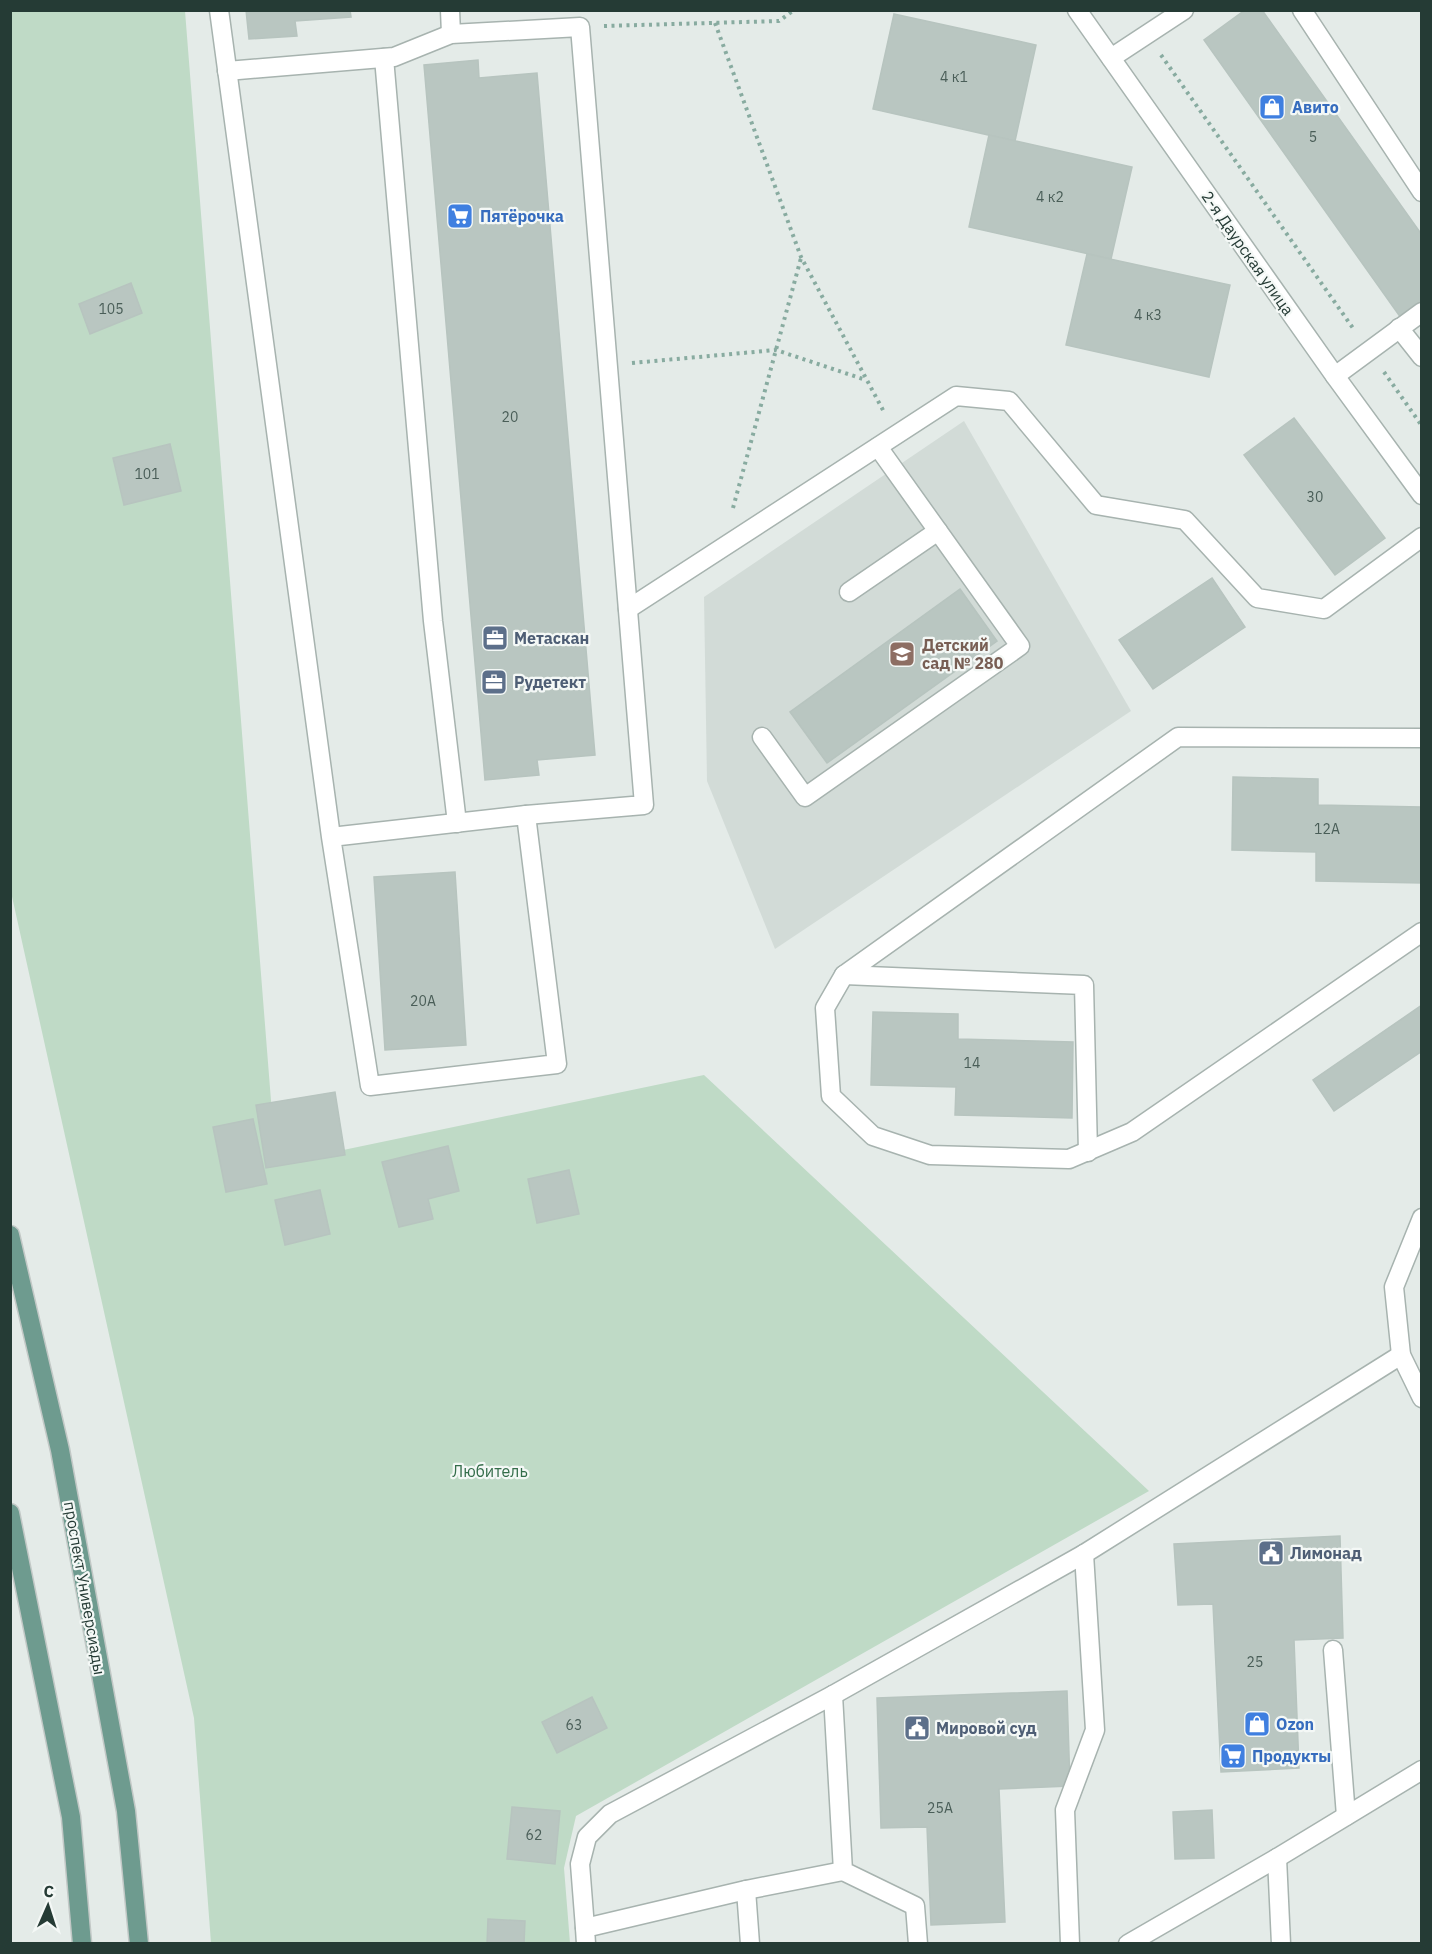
<svg xmlns="http://www.w3.org/2000/svg" width="1432" height="1954" viewBox="0 0 1432 1954" font-family="'IBM Plex Sans',sans-serif">
<style>
.built{fill:#d2dbd7}
.green{fill:#bfdac6}
.building{fill:#b9c6c1;stroke:#b7c4bf;stroke-width:1.5}
.lines{fill:none;stroke-linecap:round;stroke-linejoin:round}
.minor-casing{stroke:#a7b3af;stroke-width:21}
.major-casing{stroke:#c2c8c6;stroke-width:21}
.path{stroke:#88aba0;stroke-width:4;stroke-dasharray:3 4.5;stroke-linecap:butt}
.minor{stroke:#fff;stroke-width:18}
.major{stroke:#6e9b8f;stroke-width:18}
.labels{text-anchor:middle;stroke-width:4.5;stroke-linejoin:round;paint-order:stroke}
.number-label{font-size:14px;fill:#4a5e58}
.shop-label{font-size:16px;font-weight:bold;fill:#366cbe;stroke:#f4f8f6;text-anchor:start}
.street-label{font-size:16px;fill:#253b35;stroke:#f4f8f6}
.service-label{font-size:16px;font-weight:bold;fill:#4e5e75;stroke:#f4f8f6;text-anchor:start}
.education-label{font-size:16px;font-weight:bold;fill:#785e54;stroke:#f4f8f6;text-anchor:start}
.park-label{font-size:16px;fill:#346d4a;stroke:#f4f8f6}
</style>
<rect width="100%" height="100%" fill="#e4ebe8"/>
<!-- built -->
<polygon class="built" points="964,421 1131,711 775,949 707,781 704,597"/>
<!-- green -->
<polygon class="green" points="10,11 185,11 276,1164 704,1075 1149,1491 576,1816 564,1868 570,1943 211,1943 194,1718 11,892"/>
<!-- building -->
<g class="building">
<polygon points="246,10 350,10 351,17 295,21 297,36 249,39"/>
<polygon points="1245,10 1262,10 1422,235 1422,304 1401,318 1204,40"/>
<polygon points="894,14 1036,45 1015,141 873,109"/>
<polygon points="478,60 479,78 537,73 595,755 537,760 539,775 485,780 424,65"/>
<polygon points="989,135 1132,167 1111,259 969,227"/>
<polygon points="1087,254 1230,285 1209,377 1066,345"/>
<polygon points="131,283 142,313 90,334 79,304"/>
<polygon points="1294,418 1385,538 1335,575 1244,455"/>
<polygon points="170,444 181,491 124,505 113,458"/>
<polygon points="1212,578 1245,627 1153,689 1119,640"/>
<polygon points="960,589 997,641 827,763 790,712"/>
<polygon points="1233,777 1318,779 1318,805 1422,807 1422,883 1316,881 1316,852 1232,850"/>
<polygon points="455,872 466,1045 385,1050 374,877"/>
<polygon points="1422,1005 1422,1051 1334,1111 1313,1080"/>
<polygon points="873,1012 958,1014 958,1039 1073,1042 1072,1118 955,1115 956,1087 871,1085"/>
<polygon points="335,1092 345,1155 266,1168 256,1105"/>
<polygon points="253,1119 267,1184 226,1192 213,1127"/>
<polygon points="448,1146 459,1191 428,1199 433,1219 399,1227 382,1162"/>
<polygon points="569,1170 579,1214 537,1223 528,1179"/>
<polygon points="320,1190 330,1234 285,1245 275,1200"/>
<polygon points="1340,1536 1343,1638 1294,1640 1299,1768 1221,1772 1213,1604 1178,1605 1174,1544"/>
<polygon points="1067,1691 1070,1786 999,1789 1005,1922 931,1925 927,1827 881,1828 877,1698"/>
<polygon points="592,1697 607,1728 557,1753 542,1722"/>
<polygon points="512,1807 560,1811 555,1864 507,1859"/>
<polygon points="1212,1810 1214,1858 1175,1859 1173,1812"/>
<polygon points="488,1919 525,1921 524,1944 487,1944"/>
</g>
<g class="lines">
<defs>
<g id="minor">
<polyline points="219,10 331,837 370,1086 557,1064 526,815 331,837"/>
<polyline points="450,10 451,34"/>
<polyline points="1077,10 1335,376 1422,495"/>
<polyline points="1302,10 1422,192"/>
<polyline points="384,58 433,621 457,823"/>
<polyline points="1111,58 1184,10"/>
<polyline points="227,71 394,57 451,34 580,27 644,805 526,815"/>
<polyline points="1399,328 1422,357"/>
<polyline points="1335,376 1422,312"/>
<polyline points="849,592 938,531"/>
<polyline points="628,609 956,396 1009,401 1096,505 1185,520 1257,598 1324,609 1422,537"/>
<polyline points="762,737 805,797 1020,646 878,447"/>
<polyline points="1422,738 1178,737 844,975 825,1008 831,1096 873,1136 930,1155 1069,1159 1132,1132 1422,932"/>
<polyline points="844,975 1084,985 1088,1152"/>
<polyline points="1422,1218 1394,1287 1401,1355 1422,1398"/>
<polyline points="1333,1650 1346,1816"/>
<polyline points="833,1695 843,1871 915,1906 918,1944"/>
<polyline points="1277,1858 1281,1944"/>
<polyline points="746,1890 843,1871"/>
<polyline points="585,1928 580,1864 587,1837 610,1814 833,1695 1084,1554 1401,1355"/>
<polyline points="586,1944 585,1928 746,1890 750,1944"/>
<polyline points="1070,1944 1065,1810 1095,1730 1084,1554"/>
<polyline points="1128,1944 1277,1858 1422,1770"/>
</g>
<g id="major">
<polyline points="10,1235 60,1450 126,1811 139,1944"/>
<polyline points="10,1513 71,1817 82,1944"/>
</g>
</defs>
<!-- minor casing -->
<use href="#minor" class="minor-casing"/>
<!-- major casing -->
<use href="#major" class="major-casing"/>
<!-- path -->
<g class="path">
<polyline points="715,23 801,257 884,412"/>
<polyline points="604,26 779,21 794,10"/>
<polyline points="1161,55 1355,331"/>
<polyline points="632,363 776,350 866,380"/>
<polyline points="1384,372 1422,426"/>
<polyline points="733,508 801,258"/>
</g>
<!-- minor -->
<use href="#minor" class="minor"/>
<!-- major -->
<use href="#major" class="major"/>
</g>
<!-- icons -->
<defs>
<symbol id="shop-square" viewBox="-11 -11 22 22"><rect x="-9" y="-9" width="18" height="18" rx="4" fill="#3f7fe0" stroke="#f4f8f6"/><path d="M-5-2.5h2.3a2.7 3.5 0 0 1 5.4 0H5L5.5 6h-11ZM-1.5-2.5h3a1.5 2.3 0 0 0-3 0Z" fill="#fff"/></symbol>
<symbol id="supermarket-square" viewBox="-11 -11 22 22"><rect x="-9" y="-9" width="18" height="18" rx="4" fill="#3f7fe0" stroke="#f4f8f6"/><path d="M-6-5.5h2.5l.6 2H6L4.5 2H-2.5L-4.4-4H-6ZM-1.5 3.2a1.3 1.3 0 1 0 .1 0ZM3 3.2a1.3 1.3 0 1 0 .1 0Z" fill="#fff"/></symbol>
<symbol id="office-square" viewBox="-11 -11 22 22"><rect x="-9" y="-9" width="18" height="18" rx="4" fill="#5c6f8a" stroke="#f4f8f6"/><path d="M-6-3h4V-5.5h4V-3h4V5H-6ZM-1-4.5V-3h2v-1.5ZM-6 0V1H6V0Z" fill="#fff"/></symbol>
<symbol id="school-square" viewBox="-11 -11 22 22"><rect x="-9" y="-9" width="18" height="18" rx="4" fill="#8d6e63" stroke="#f4f8f6"/><path d="M0-5L7-2L0 1L-7-2ZM-4 1L0 2.5L4 1V4Q0 6-4 4Z" fill="#fff"/></symbol>
<symbol id="civic-square" viewBox="-11 -11 22 22"><rect x="-9" y="-9" width="18" height="18" rx="4" fill="#5c6f8a" stroke="#f4f8f6"/><path d="M-.6-6.5H3V-4.5H.6V-3L4-1V1h2V6H-6V1h2V-1L-.6-3ZM-1.2 2.5V6h2.4V2.5Z" fill="#fff"/></symbol>
</defs>
<g fill-rule="evenodd">
<use href="#shop-square" x="1257" y="92" width="30" height="30"/>
<use href="#supermarket-square" x="445" y="201" width="30" height="30"/>
<use href="#office-square" x="480" y="623" width="30" height="30"/>
<use href="#school-square" x="887" y="639" width="30" height="30"/>
<use href="#office-square" x="479" y="667" width="30" height="30"/>
<use href="#civic-square" x="1256" y="1538" width="30" height="30"/>
<use href="#shop-square" x="1242" y="1709" width="30" height="30"/>
<use href="#civic-square" x="902" y="1713" width="30" height="30"/>
<use href="#supermarket-square" x="1218" y="1741" width="30" height="30"/>
</g>
<g class="labels">
<!-- number labels -->
<g class="number-label">
<text x="954" y="82">4 к1</text>
<text x="1313" y="142">5</text>
<text x="1050" y="202">4 к2</text>
<text x="111" y="314">105</text>
<text x="1148" y="320">4 к3</text>
<text x="510" y="422">20</text>
<text x="147" y="479">101</text>
<text x="1315" y="502">30</text>
<text x="1327" y="834">12А</text>
<text x="423" y="1006">20А</text>
<text x="972" y="1068">14</text>
<text x="1255" y="1667">25</text>
<text x="574" y="1730">63</text>
<text x="940" y="1813">25А</text>
<text x="534" y="1840">62</text>
</g>
<!-- shop labels -->
<g class="shop-label">
<text x="1292" y="113">Авито</text>
<text x="480" y="222">Пятёрочка</text>
<text x="1276" y="1730">Ozon</text>
<text x="1252" y="1762">Продукты</text>
</g>
<!-- street labels -->
<g class="street-label">
<text transform="translate(1248 253) rotate(55)" y="6">2-я Даурская улица</text>
<text transform="translate(85 1588) rotate(80)" y="6">проспект Универсиады</text>
</g>
<!-- service labels -->
<g class="service-label">
<text x="514" y="644">Метаскан</text>
<text x="514" y="688">Рудетект</text>
<text x="1290" y="1559">Лимонад</text>
<text x="936" y="1734">Мировой суд</text>
</g>
<!-- education labels -->
<g class="education-label">
<text x="922" y="651">Детский<tspan x="922" dy="18">сад № 280</tspan></text>
</g>
<!-- park labels -->
<g class="park-label">
<text x="490" y="1477">Любитель</text>
</g>
</g>
<!-- border -->
<rect width="1432" height="1954" fill="none" stroke="#253b35" stroke-width="24"/>
<!-- north arrow -->
<g transform="translate(48 1906) rotate(3)" stroke="#f4f8f6" stroke-width="4.5" paint-order="stroke">
<path d="M0-4.5L10 22L0 15L-10 22Z" fill="#253b35"/>
<text y="-9" font-size="16" font-weight="bold" text-anchor="middle" fill="#253b35">С</text>
</g>
</svg>
